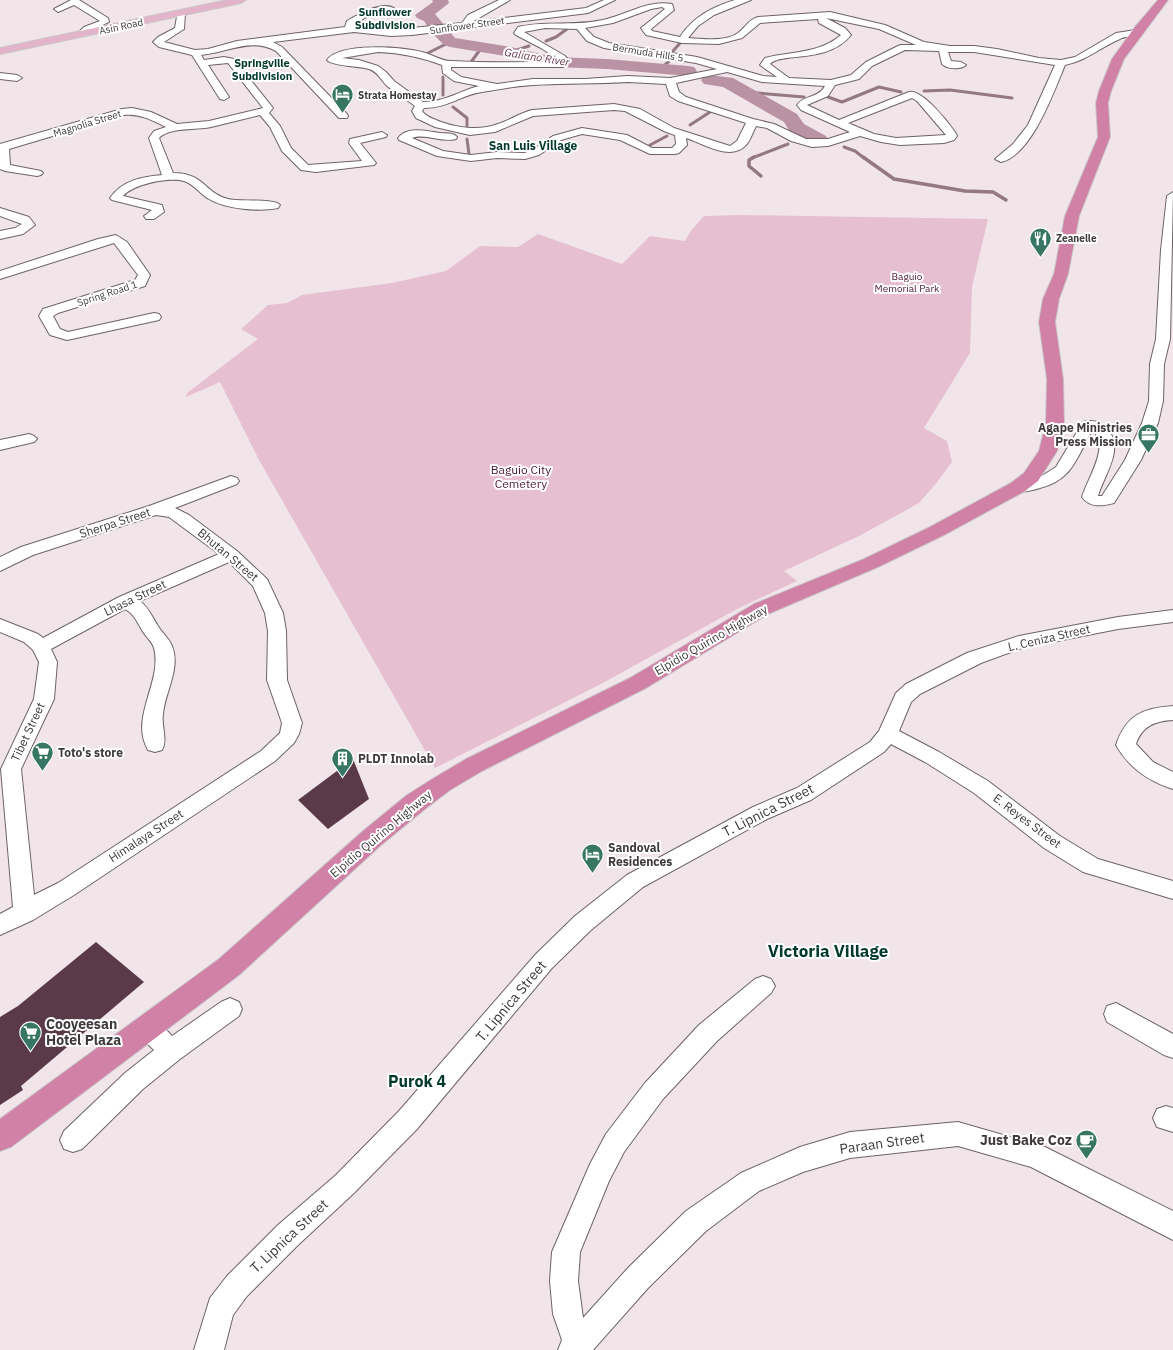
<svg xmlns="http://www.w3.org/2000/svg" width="1173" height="1350" viewBox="0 0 1173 1350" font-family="'IBM Plex Sans',sans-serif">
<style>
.green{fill:#e6c0d0}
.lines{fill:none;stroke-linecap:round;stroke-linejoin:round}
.stream-far1{stroke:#947884;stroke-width:3}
.stream{stroke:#947884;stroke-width:3.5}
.river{fill:#b993a3;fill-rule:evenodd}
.building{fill:#5a3a49}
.minor-casing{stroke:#6d6367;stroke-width:2}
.major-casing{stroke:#c9c8c8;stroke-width:2}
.highway-casing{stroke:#c9c8c8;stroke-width:2}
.minor{fill:#fff;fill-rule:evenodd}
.major{fill:#e3b3ca;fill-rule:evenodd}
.highway{fill:#d180a6;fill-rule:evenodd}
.labels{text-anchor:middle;stroke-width:4;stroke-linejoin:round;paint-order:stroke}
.far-street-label{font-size:10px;fill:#3f3a3c;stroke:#fff}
.far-poi-label{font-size:10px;font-weight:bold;fill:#3f3a3c;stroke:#fff;text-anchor:start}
.far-park-label{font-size:10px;fill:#4a1932;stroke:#fff}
.far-neighbourhood-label{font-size:11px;font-weight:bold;fill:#00392b;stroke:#fff}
.far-water-label{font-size:11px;font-style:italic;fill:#6b3750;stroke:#fff}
.far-quarter-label{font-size:12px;font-weight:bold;fill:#00392b;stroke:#fff}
.poi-label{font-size:12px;font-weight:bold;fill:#3f3a3c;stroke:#fff;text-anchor:start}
.park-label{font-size:12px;fill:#4a1932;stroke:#fff}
.street-label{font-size:12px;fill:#3f3a3c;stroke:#fff}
.near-street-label{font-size:14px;fill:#3f3a3c;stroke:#fff}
.near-poi-label{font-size:14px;font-weight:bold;fill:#3f3a3c;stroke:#fff;text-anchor:start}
.near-neighbourhood-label{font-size:16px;font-weight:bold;fill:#00392b;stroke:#fff}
.near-quarter-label{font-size:17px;font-weight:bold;fill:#00392b;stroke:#fff}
</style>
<rect width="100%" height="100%" fill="#f1e5ea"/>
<!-- green -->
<polygon class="green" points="739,215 988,219 972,287 970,353 924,428 947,441 952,462 934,486 919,503 861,535 784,571 797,581 739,608 599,685 435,768 259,460 220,382 186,397 187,393 258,339 241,329 268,305 287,303 302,295 392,283 446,271 480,246 518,247 538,234 622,264 650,236 685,241 690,232 704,216"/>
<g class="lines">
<!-- stream-far1 -->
<g class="stream-far1">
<polyline points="546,41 556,37 567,29"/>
<polyline points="673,51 681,42"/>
<polyline points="511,52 529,46"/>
<polyline points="428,53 450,42"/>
<polyline points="471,62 482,47"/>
<polyline points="660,69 673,58"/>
<polyline points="443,77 443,95"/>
<polyline points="924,91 950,90 1012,98"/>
<polyline points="745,92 804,97"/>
<polyline points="828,97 842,102 879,87 901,92"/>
<polyline points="453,107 467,118 467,126"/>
<polyline points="690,125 710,112"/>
<polyline points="467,139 469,154"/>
<polyline points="650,145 667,136"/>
<polyline points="844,147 855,151 864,158"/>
<polyline points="752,158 788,144"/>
</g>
<!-- stream -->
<g class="stream">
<polyline points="754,157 749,160 749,166 761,176"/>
<polyline points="863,157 894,179 965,191 993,192 1006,200"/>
</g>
<!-- river -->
<g class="river">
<polygon points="432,0 448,0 449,3 435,14 455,38 511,47 554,57 607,59 688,66 694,67 697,71 694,75 688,76 607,69 554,67 511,57 450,47 444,45 433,34 424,21 417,18 415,15 433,2"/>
<polygon points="710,75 733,78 797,114 804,124 826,136 828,140 826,144 819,146 812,144 790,132 784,122 723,87 704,84 701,80 704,76"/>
</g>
</g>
<!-- building -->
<g class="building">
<polygon points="353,759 369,799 328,829 298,800"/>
<polygon points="96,942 144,982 21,1086 23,1090 0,1105 0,1017 18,1006"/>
</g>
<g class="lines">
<defs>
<g id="minor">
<polygon points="71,0 79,0 108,18 109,22 90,31 85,36 79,36 77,34 84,27 100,21 74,5 58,12 54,9"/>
<path d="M499 0H510L472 22 586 8 604 0H615L588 13 412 35 391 36 354 32 273 42 282 47 347 114 348 116 347 118H339L276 51C250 37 227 53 201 55L204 60 224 57 234 59 273 108 269 113 280 126 291 148 308 165 362 161 349 143 350 139 382 132 387 135 386 137 360 143 376 163 374 165 316 172 301 170 282 151 270 127 260 115C244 119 227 123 211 127 197 130 169 127 159 138L173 173C205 173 204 193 228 199 239 202 275 198 280 205L278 208C260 212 225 209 209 199 200 194 194 184 184 181 168 177 134 184 123 196L162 205 164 212 154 219H146L144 216 152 210 112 200 110 198C123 180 142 177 162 175L149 138 154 131 166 127C152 120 139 113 123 115L9 149 10 165 41 171 43 173 41 175 37 176 5 171 0 169V144L122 109 132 108 151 112 177 124 209 121 263 108 228 63 208 65 229 97 224 100 220 99 192 55 159 47 153 42 158 37 175 28 178 11H184L185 13 184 29 164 42 195 50 208 49 237 41 345 27 347 21C357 15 384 0 395 9L391 12 372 13 354 25 391 30 462 23 468 15Z"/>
<path d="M735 0H751L714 15 698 26 688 38C704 39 725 42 738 33 746 27 748 20 758 17L830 12 885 25 924 42 950 46H974L997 49 1039 58 1061 60 1075 57 1116 33 1136 30 1141 33C1135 38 1126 35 1120 39 1099 48 1088 60 1065 65 1054 91 1032 155 1001 162L995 159 1013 144 1028 125 1055 65 974 52H948L951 61 961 62 966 65C961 70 947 69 942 64L939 51 905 50 872 66 859 79 835 85 828 96 807 105 839 120 909 92C922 89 948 122 955 132L957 136 954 140 944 143 900 145 881 142 860 136 828 146 812 147 791 141 767 128 756 126C753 132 750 141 746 145 730 162 703 143 686 138L687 145 679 153 675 154H650L620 140 582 134 561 140 539 155 525 159 497 158 471 161 437 156 399 140 398 138C407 126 427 131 440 133 446 134 453 132 457 137L456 139C441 143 426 133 412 138L443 151 471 155 497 152 524 153 531 151 553 136 582 128 627 135 652 148H672L676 144 675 135 666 132 625 111 614 110 533 116 495 132 470 135 435 127 416 118 412 111 415 106C406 99 396 93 387 86 381 80 378 72 369 69 360 66 332 66 327 60 340 42 402 47 422 52 431 54 441 61 451 61 486 63 522 62 558 62L559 60 541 48 516 35 514 33 518 27C547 20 578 27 607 19 630 13 648 0 672 4L674 10 651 29 652 31 680 37C693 17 712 7 735 0ZM662 7 665 9 641 28 646 35 682 43 719 44 742 38 760 23 818 19 819 23 841 35C819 54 791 51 765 58L760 65 777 77 763 76 697 57 609 43 594 37 585 28 613 23 651 9ZM826 18 879 29 916 45H900L866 62 851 75 831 80 789 78 770 64C781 52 828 64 851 35L845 28ZM545 28 577 29 587 41 604 48 696 63 717 69 670 78 628 76 585 79H533L497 84 461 77 451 70V67H563L570 62 565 56 524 32ZM378 52C401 53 421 57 442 65L443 73 454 81 479 86C460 91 444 102 423 102L394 81 386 72 378 66 359 60 342 58ZM727 72 762 82 825 86C819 98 804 95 797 105L801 110 850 132 828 139H806L774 124 753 119 686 97 679 92 676 83ZM628 82 666 84 670 96 678 101 746 123 737 141 730 146 674 128 640 109 614 104 532 110C520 113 510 120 498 124 480 131 458 128 441 122 434 119 426 117 422 111L424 108C448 108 461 95 482 92 499 89 516 86 533 85 565 83 596 84 628 82ZM912 98 917 101 946 135 896 138 874 134 848 123Z"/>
<polygon points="0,73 17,75 22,78 17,81 0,79"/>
<path d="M1173 192 1170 339 1164 364 1163 401 1158 423 1141 460 1114 503C1102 506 1090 508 1082 497 1086 482 1112 443 1092 431 1076 457 1074 479 1040 488 1031 491 1021 493 1012 490L1010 487 1012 484 1037 479 1056 467 1083 422C1090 420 1101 421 1106 427 1126 449 1104 474 1098 496H1102L1125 460 1142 423 1149 401 1150 364 1156 339 1161 250 1167 196Z"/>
<polygon points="0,208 29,217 35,225 23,234 0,239 0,231 15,228 22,224 0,216"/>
<polygon points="116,235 127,242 150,275 145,286 58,313 53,316 60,329 68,332 154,313 159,314 161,317 159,320 67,340 50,335 39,316 43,309 135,280 138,275 114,243 0,279 0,271 98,239"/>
<polygon points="29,434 34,436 37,439 34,442 0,450 0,440"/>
<path d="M231 476 237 478 239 481 237 484 175 508 189 515 237 551 267 579 283 613 286 631 287 680 302 723 299 734 294 743 275 761 74 895 33 920 0 935V914L13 907 1 769 34 699 39 662 33 650 24 642 0 632V619L38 634 43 638 119 597 219 554 169 517 156 515 33 555 0 571V557L21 547 149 506ZM229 562 253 586 265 613 268 631 267 680 282 723 280 733 261 751 58 883 34 895 21 769 54 699 57 662 51 649 125 609C134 614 137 622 142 630 145 636 152 641 154 648 163 682 129 717 148 750L155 752 162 750C168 740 161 726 163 714 165 692 181 668 172 646 169 638 162 633 158 626 152 617 149 608 140 601Z"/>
<polygon points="1173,610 1173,622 1118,629 1022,648 981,663 920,694 911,702 899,731 939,752 988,781 1060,836 1098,859 1173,881 1173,899 1083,872 1044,848 974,793 925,762 891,744 884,752 811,800 767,819 643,887 591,930 552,968 417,1129 354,1193 298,1245 247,1296 233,1315 224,1350 194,1350 210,1298 227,1276 278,1225 336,1175 399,1111 536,954 575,916 627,875 753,807 797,788 870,742 879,731 896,693 906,684 967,653 1019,636 1118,617"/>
<path d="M1173 706V720C1155 721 1142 726 1136 744L1153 762 1173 772V789C1148 781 1129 768 1116 745 1126 715 1143 708 1173 706Z"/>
<polygon points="763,976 771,979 775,986 771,993 717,1041 663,1099 624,1152 609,1181 580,1252 578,1281 583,1318 628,1268 686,1211 741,1173 800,1147 850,1132 958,1122 1045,1147 1173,1211 1173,1240 1031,1167 958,1146 850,1158 803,1172 759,1191 706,1231 648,1288 593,1350 558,1350 562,1340 553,1314 550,1281 552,1252 590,1164 606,1134 645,1083 699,1025 755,979"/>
<polygon points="230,998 239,1002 242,1009 239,1016 180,1059 143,1089 82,1149 73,1152 64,1149 60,1140 64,1131 125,1073 154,1050 139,1036 136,1028 139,1020 148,1017 157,1020 172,1036 221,1002"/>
<polygon points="1116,1003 1173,1034 1173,1058 1164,1055 1107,1022 1104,1014 1107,1006"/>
<polygon points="1166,1106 1173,1108 1173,1132 1157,1127 1153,1118 1157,1109"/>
</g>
<polygon id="major" points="227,0 246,0 241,3 0,54 0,48"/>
<polygon id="highway" points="1158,0 1168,0 1124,59 1111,91 1108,103 1110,137 1079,216 1068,274 1059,299 1055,322 1063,379 1064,423 1057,451 1038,481 1025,491 944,535 878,567 768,614 646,688 482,771 450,790 425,809 381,845 239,975 11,1147 0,1151 0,1119 219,959 363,831 407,795 434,778 466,759 630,678 754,604 864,559 930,527 1011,483 1024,473 1039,451 1046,423 1047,379 1039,322 1043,299 1054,274 1065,216 1098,137 1096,103 1099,91 1112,59 1135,27"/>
</defs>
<!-- minor casing -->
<use href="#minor" class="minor-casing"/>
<!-- major casing -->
<use href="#major" class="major-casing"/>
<!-- highway casing -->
<use href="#highway" class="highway-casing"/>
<!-- minor -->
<use href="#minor" class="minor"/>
<!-- major -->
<use href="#major" class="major"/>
<!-- highway -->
<use href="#highway" class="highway"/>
</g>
<!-- icons -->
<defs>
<symbol id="hotel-pin" viewBox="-11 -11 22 30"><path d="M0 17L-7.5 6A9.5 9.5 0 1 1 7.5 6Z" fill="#377663" stroke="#fff"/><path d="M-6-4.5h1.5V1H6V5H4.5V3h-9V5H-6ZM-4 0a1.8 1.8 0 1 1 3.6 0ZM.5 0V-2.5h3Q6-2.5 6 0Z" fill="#fff"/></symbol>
<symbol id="restaurant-pin" viewBox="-11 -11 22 30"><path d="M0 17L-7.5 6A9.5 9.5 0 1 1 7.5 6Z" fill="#377663" stroke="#fff"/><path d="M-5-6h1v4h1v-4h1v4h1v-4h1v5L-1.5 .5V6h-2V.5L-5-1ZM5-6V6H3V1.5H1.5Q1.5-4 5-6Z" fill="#fff"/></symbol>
<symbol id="office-pin" viewBox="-11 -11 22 30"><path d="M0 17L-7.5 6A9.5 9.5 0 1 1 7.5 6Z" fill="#377663" stroke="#fff"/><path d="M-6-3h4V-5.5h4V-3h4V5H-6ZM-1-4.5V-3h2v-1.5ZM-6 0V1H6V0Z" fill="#fff"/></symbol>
<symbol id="supermarket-pin" viewBox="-11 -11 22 30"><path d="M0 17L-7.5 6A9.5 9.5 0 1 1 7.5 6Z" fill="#377663" stroke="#fff"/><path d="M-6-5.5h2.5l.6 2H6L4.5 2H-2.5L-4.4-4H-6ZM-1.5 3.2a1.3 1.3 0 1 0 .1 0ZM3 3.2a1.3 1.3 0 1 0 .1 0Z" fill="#fff"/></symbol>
<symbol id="building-pin" viewBox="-11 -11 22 30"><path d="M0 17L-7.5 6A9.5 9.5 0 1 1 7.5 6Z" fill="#377663" stroke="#fff"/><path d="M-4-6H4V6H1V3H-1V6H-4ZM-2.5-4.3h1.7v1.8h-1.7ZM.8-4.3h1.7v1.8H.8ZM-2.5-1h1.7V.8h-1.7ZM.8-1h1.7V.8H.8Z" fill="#fff"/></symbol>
<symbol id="cafe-pin" viewBox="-11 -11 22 30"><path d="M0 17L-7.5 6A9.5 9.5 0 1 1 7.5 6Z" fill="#377663" stroke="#fff"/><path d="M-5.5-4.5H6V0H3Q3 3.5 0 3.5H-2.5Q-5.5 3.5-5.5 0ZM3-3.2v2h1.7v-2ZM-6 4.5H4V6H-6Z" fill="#fff"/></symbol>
</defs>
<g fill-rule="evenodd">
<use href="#hotel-pin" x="330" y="82" width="25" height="34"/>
<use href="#restaurant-pin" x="1028" y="226" width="25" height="34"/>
<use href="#office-pin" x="1136" y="422" width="25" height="34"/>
<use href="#supermarket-pin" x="30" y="740" width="25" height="34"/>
<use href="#building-pin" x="330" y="746" width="25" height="34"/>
<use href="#hotel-pin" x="580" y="842" width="25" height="34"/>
<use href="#supermarket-pin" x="18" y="1020" width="25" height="34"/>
<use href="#cafe-pin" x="1074" y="1128" width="25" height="34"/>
</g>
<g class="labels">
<!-- far-street labels -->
<g class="far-street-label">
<text transform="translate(467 25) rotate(-8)" y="4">Sunflower Street</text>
<text transform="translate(121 26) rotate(-12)" y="4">Asin Road</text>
<text transform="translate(648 52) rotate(9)" y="4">Bermuda Hills 5</text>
<text transform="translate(87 123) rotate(-17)" y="4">Magnolia Street</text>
<text transform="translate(107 293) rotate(-18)" y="4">Spring Road 1</text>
</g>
<!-- far-poi labels -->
<g class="far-poi-label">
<text x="358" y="99">Strata Homestay</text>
<text x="1056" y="242">Zeanelle</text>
</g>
<!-- far-park labels -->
<g class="far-park-label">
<text x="907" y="280">Baguio<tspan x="907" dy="12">Memorial Park</tspan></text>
</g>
<!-- far-neighbourhood labels -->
<g class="far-neighbourhood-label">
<text x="385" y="16">Sunflower<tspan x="385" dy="13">Subdivision</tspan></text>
<text x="262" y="67">Springville<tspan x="262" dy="13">Subdivision</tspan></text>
</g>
<!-- far-water labels -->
<g class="far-water-label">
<text transform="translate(537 57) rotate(9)" y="4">Galiano River</text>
</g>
<!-- far-quarter labels -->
<g class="far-quarter-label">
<text x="533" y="150">San Luis Village</text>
</g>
<!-- poi labels -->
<g class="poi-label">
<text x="1132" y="432" text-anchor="end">Agape Ministries<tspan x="1132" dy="14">Press Mission</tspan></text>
<text x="58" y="757">Toto's store</text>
<text x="358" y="763">PLDT Innolab</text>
<text x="608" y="852">Sandoval<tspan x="608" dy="14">Residences</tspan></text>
</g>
<!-- park labels -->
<g class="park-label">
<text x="521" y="474">Baguio City<tspan x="521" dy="14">Cemetery</tspan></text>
</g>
<!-- street labels -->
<g class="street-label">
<text transform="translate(115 523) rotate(-18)" y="4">Sherpa Street</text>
<text transform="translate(228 555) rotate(40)" y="4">Bhutan Street</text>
<text transform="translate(135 598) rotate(-26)" y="4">Lhasa Street</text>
<text transform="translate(1049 638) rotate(-13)" y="4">L. Ceniza Street</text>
<text transform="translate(711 640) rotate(-30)" y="4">Elpidio Quirino Highway</text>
<text transform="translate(28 732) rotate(-65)" y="4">Tibet Street</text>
<text transform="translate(1027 821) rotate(37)" y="4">E. Reyes Street</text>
<text transform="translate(381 834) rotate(-40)" y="4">Elpidio Quirino Highway</text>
<text transform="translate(146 836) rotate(-33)" y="4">Himalaya Street</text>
</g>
<!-- near-street labels -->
<g class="near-street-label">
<text transform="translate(768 810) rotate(-27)" y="5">T. Lipnica Street</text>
<text transform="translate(511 1001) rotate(-50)" y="5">T. Lipnica Street</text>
<text transform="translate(882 1143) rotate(-8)" y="5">Paraan Street</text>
<text transform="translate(289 1236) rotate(-43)" y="5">T. Lipnica Street</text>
</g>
<!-- near-poi labels -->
<g class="near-poi-label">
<text x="46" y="1029">Cooyeesan<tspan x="46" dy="16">Hotel Plaza</tspan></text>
<text x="1072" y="1145" text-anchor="end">Just Bake Coz</text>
</g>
<!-- near-neighbourhood labels -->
<g class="near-neighbourhood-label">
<text x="417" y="1087">Purok 4</text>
</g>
<!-- near-quarter labels -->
<g class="near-quarter-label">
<text x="828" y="957">Victoria Village</text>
</g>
</g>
</svg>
